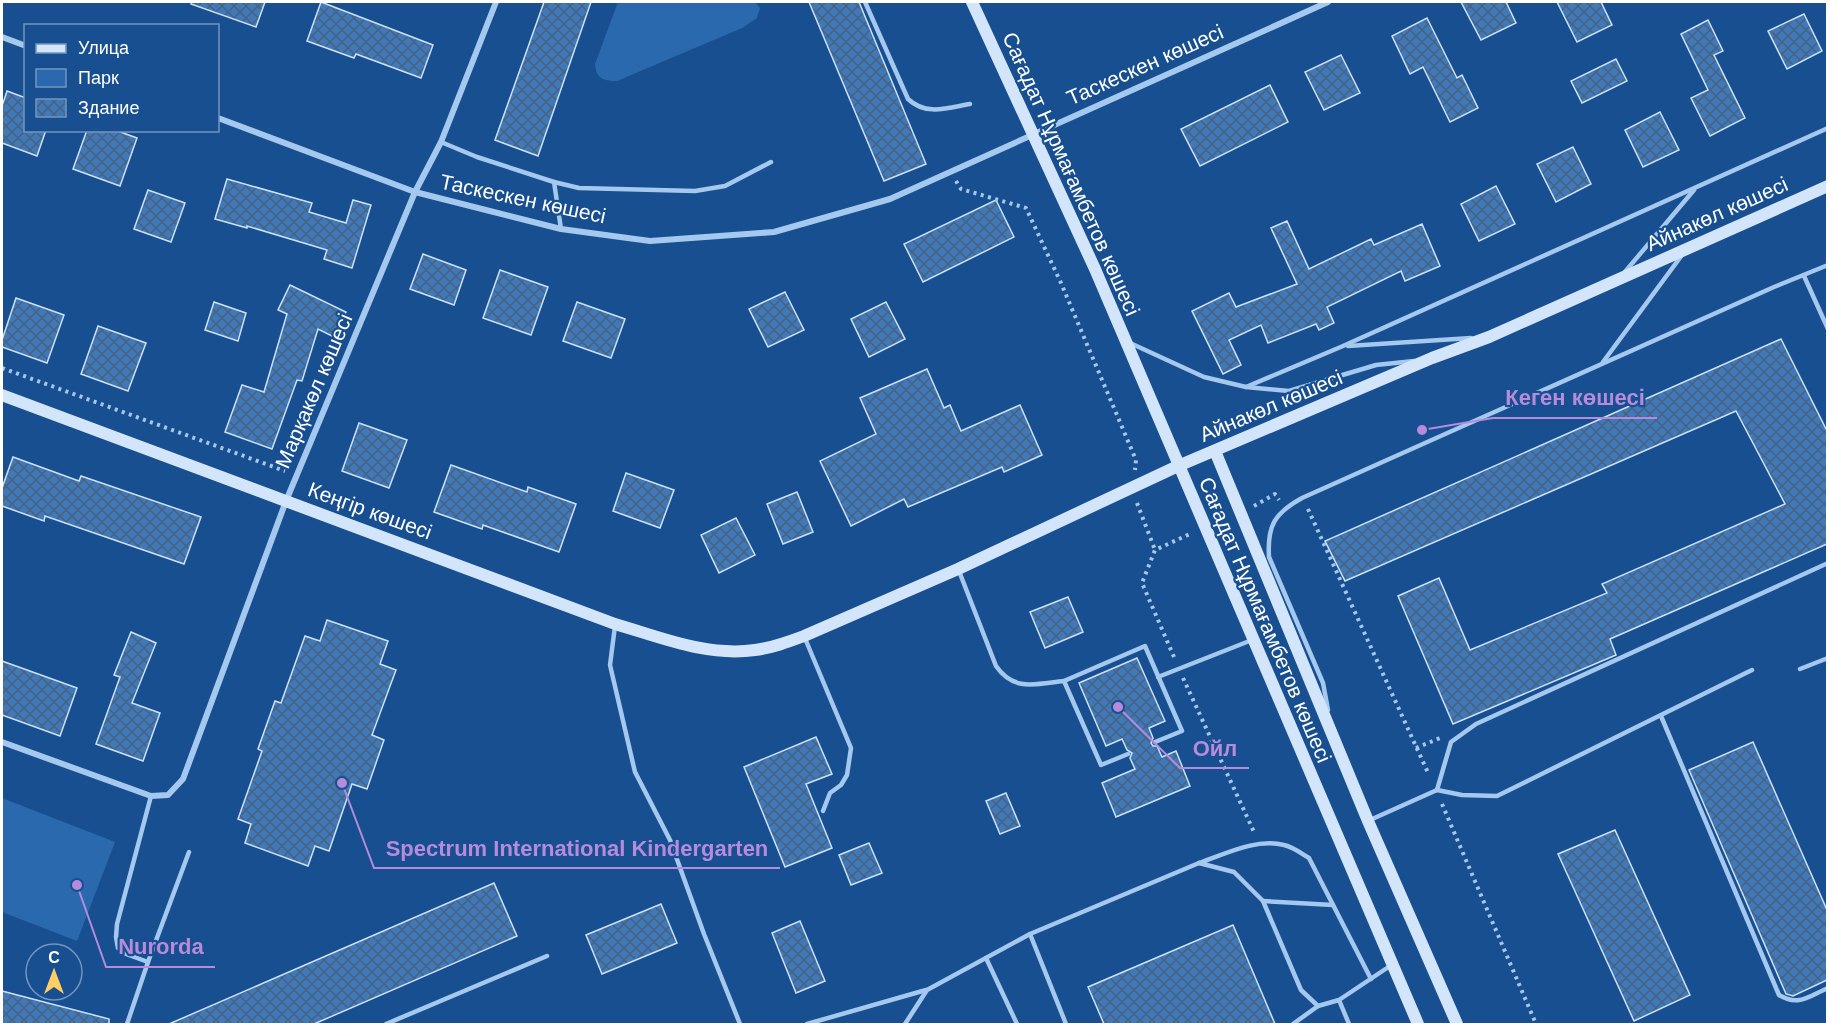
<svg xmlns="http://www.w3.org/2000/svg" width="1829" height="1026" viewBox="0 0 1829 1026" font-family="Helvetica,sans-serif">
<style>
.green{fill:#2b69ae}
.building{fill:url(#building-cross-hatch);stroke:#cce2fb;stroke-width:1.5}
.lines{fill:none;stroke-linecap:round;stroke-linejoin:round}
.path{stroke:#a5c8ef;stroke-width:4;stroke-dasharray:3 4.5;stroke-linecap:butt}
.lane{stroke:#a5c8ef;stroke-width:4.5}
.street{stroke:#a5c8ef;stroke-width:6}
.secondary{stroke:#d3e5fb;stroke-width:12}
.labels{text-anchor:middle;stroke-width:4.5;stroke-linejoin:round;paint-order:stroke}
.street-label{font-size:21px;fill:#fff;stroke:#184f90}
.leader{fill:none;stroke:#b68bdc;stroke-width:2}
.callout-dot{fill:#b68bdc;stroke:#184f90;stroke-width:2}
.callout-label{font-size:22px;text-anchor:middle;font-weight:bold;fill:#b68bdc;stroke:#184f90;stroke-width:4.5;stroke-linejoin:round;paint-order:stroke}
</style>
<defs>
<pattern id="building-cross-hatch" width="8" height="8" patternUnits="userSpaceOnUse" patternTransform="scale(1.5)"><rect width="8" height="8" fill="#4178b8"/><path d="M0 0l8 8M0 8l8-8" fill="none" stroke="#466282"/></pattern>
</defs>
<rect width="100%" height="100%" fill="#184f90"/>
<!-- green -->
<g class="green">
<path d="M618 2H755L760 8 757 18 742 28 617 81C604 81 596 79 595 64Z"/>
<polygon points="2,798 115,842 77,941 2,912"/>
</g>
<!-- building -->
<g class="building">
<polygon points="191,2 265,2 256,27 191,4"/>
<polygon points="321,2 433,45 421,78 356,54 354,58 307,41"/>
<polygon points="544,2 591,2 538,156 495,140"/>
<polygon points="809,2 859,2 926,164 884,181"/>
<polygon points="1461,2 1506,2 1516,23 1481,40"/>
<polygon points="1557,2 1601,2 1612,25 1577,42"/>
<polygon points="1804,14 1822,51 1787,69 1768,31"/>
<polygon points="1427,18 1457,78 1462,75 1478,108 1450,122 1423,67 1410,74 1392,36"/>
<polygon points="1708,20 1723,51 1714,55 1745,118 1710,136 1691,98 1708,90 1681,34"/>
<polygon points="1341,55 1360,93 1324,110 1305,72"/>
<polygon points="1616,59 1627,81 1582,103 1571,81"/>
<polygon points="1270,85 1288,122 1200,166 1181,129"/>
<polygon points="7,91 26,98 26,130 46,130 37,156 2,143 2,106"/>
<polygon points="1660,112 1679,150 1643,167 1625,130"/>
<polygon points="87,130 115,130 137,138 120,186 73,169"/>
<polygon points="1573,147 1591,184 1556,202 1537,164"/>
<polygon points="227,179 312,203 309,212 346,223 353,200 371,205 352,268 324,259 327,250 247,226 247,228 215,219"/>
<polygon points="1496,186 1515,224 1479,241 1461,204"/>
<polygon points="148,190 185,203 171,242 134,229"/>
<polygon points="996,200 1014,237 923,282 904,244"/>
<polygon points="1287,221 1309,269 1371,239 1374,245 1422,224 1440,266 1405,281 1401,271 1327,307 1334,323 1319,330 1316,324 1268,343 1261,325 1229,340 1241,365 1223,374 1192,311 1229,293 1236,307 1297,284 1271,228"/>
<polygon points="423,254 466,270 454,305 410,289"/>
<polygon points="500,270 548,287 531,335 483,318"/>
<polygon points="290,285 346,312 334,337 318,329 302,381 297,380 272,449 225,432 242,385 264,392 287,314 278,310"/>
<polygon points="785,292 804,330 768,347 749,309"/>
<polygon points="16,298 64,315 47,363 2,347 2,340"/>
<polygon points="214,302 246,313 238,341 205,330"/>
<polygon points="577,302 625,319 611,358 563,341"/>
<polygon points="886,302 905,339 869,357 851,319"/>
<polygon points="98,326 146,343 128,391 81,374"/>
<polygon points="1781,339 1827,431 1827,544 1610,639 1616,655 1453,724 1398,596 1439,578 1470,650 1607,593 1602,584 1785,504 1736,411 1345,581 1325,541"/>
<polygon points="927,369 944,408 950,405 961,431 1020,405 1042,455 1004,472 1002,467 908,507 904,499 851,526 820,461 876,434 860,398"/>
<polygon points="359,423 407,440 389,488 342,471"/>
<polygon points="13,457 79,481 81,476 201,517 184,564 45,516 44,521 2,506 2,488"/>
<polygon points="451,465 527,492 528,487 576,504 559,552 483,525 482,529 434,512"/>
<polygon points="626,473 674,490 660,528 613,511"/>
<polygon points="797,492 813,532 783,544 767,504"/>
<polygon points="736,518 755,555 719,573 701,535"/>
<polygon points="1068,597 1083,632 1045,648 1030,612"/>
<polygon points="327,620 388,641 380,664 396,670 372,735 384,740 367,789 352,784 329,851 315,846 308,866 245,843 251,824 238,819 262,751 258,749 275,701 281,703 305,636 320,641"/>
<polygon points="131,632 156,643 132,703 160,713 143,761 96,744 120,677 114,675"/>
<polygon points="1137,658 1165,721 1149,728 1153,738 1151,743 1153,746 1157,746 1162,757 1176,751 1190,786 1116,817 1102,783 1135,769 1130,758 1132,753 1127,750 1122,739 1106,746 1079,683"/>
<polygon points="2,661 77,688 60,736 2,715"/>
<polygon points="816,737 832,774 806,784 832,848 785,867 744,767"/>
<polygon points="1753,742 1827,910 1827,980 1793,996 1786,994 1689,770"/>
<polygon points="1006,793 1020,826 1000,834 986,801"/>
<polygon points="1615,830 1690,995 1634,1021 1558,854"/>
<polygon points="869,843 882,873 851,885 839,855"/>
<polygon points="494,883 517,936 314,1024 169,1024"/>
<polygon points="661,904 677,943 602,974 586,935"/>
<polygon points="800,921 825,981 796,993 772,933"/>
<polygon points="1233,925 1275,1024 1104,1024 1088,987"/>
<polygon points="2,991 109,1019 109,1024 2,1024"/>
</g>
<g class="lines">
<!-- path -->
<g class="path">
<polyline points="956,181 961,189 1026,208 1061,283 1136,460 1135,470"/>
<polyline points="2,368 285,471"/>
<polyline points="1137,503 1155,550"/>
<polyline points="1254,506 1275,494 1279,500"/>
<polyline points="1308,509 1429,775"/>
<polyline points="1174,657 1142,583 1155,550 1192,533"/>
<polyline points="1183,678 1254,832"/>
<polyline points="1416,748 1440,738"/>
<polyline points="1442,804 1536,1024"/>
</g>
<!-- lane -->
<g class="lane">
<path d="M865 2 908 99C926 116 947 108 970 104"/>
<polyline points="441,142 477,157 554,182"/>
<polyline points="561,229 554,182 579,188 695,191 725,186 771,162"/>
<polyline points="1624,273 1694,190"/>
<polyline points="1804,276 1828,329"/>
<polyline points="1130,343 1204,377 1246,387 1289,391 1376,365 1414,361"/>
<polyline points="1348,346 1471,338"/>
<polyline points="1603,362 1682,255"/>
<polyline points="1246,387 1343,346 1828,128"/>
<path d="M959 571 996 666C1014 692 1036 684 1064 681"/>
<polyline points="615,626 610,665 635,772 670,840 704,934 740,1024"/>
<polyline points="804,636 851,748 847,775 841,785 830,793 823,811"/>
<polyline points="1800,669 1828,658"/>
<polyline points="1158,677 1252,640"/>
<path d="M1328 710 1323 683 1269 557C1267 525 1275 513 1302 498L1774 287 1828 265"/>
<path d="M1661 716 1779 995C1799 1007 1809 996 1828 988"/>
<polyline points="1128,754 1101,765 1064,681 1145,646 1182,731 1155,742"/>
<polyline points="1437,790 1451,742 1476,724 1828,563"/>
<polyline points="1370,820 1437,790 1462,795 1497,796 1752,670"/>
<path d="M1199 863C1225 854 1256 838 1284 845 1293 847 1301 853 1309 858L1371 979"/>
<polyline points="1263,901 1333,905"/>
<polyline points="986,958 1017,1024"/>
<polyline points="148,962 126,954 118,948 116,937 117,924 151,796"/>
<polyline points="1339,1000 1349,1024"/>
<polyline points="127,1024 148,962 189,852"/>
<polyline points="386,1024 547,956"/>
<polyline points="807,1024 926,990"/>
<polyline points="905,1024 927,990 1030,934"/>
<polyline points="1066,1024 1030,934 1199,863 1234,872 1263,901 1301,990 1318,1006"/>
<polyline points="1293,1024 1318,1006 1339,1000 1390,966"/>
</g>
<!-- street -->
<g class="street">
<polyline points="2,37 26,46"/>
<polyline points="218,118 415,192 561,229 650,241 774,232 890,199 1328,2"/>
<polyline points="2,742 151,796 168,795 183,779 286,501 415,192 441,142 496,2"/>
</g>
<!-- secondary -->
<g class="secondary">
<polyline points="972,2 1095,269 1418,1024"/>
<path d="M2 395 615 624C660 637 707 657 755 650 772 648 788 642 804 636L958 569 1178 466 1432 358 1489 337 1828 186"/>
<polyline points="1215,451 1368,821 1457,1024"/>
</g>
</g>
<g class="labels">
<!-- street labels -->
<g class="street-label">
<text transform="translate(1145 65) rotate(-24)" y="7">Таскескен көшесі</text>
<text transform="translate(1071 174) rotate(66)" y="7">Сағадат Нұрмағамбетов көшесі</text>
<text transform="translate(523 199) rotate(12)" y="7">Таскескен көшесі</text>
<text transform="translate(1717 214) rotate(-24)" y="7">Айнакөл көшесі</text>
<text transform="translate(314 391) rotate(-67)" y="7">Марқакөл көшесі</text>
<text transform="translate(1271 406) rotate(-23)" y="7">Айнакөл көшесі</text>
<text transform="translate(370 511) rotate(20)" y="7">Кеңгір көшесі</text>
<text transform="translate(1265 620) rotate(67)" y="7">Сағадат Нұрмағамбетов көшесі</text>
</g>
</g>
<!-- callouts -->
<path class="leader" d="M1422 430L1493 418H1657M1118 707L1180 768H1249M342 783L374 868H780M77 885L106 967H215"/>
<g class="callout-dot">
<circle cx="1422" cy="430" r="6"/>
<circle cx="1118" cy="707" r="6"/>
<circle cx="342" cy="783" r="6"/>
<circle cx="77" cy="885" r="6"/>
</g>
<g class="callout-label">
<text x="1575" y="405">Кеген көшесі</text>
<text x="1215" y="756">Ойл</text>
<text x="577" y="856">Spectrum International Kindergarten</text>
<text x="161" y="954">Nurorda</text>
</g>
<!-- border -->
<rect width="1829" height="1026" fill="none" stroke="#ffffff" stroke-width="6"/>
<!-- legend -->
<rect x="24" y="24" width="195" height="108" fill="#184f90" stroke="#7495bc" stroke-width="1.5"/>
<rect x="36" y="44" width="30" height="9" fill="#d3e5fb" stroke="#7495bc" stroke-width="1.5"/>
<text x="78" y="54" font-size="18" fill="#ffffff">Улица</text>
<rect x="36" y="69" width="30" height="18" fill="#2b69ae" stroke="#7495bc" stroke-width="1.5"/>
<text x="78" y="84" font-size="18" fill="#ffffff">Парк</text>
<rect x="36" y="99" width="30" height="18" fill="url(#building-cross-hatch)" stroke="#7495bc" stroke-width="1.5"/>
<text x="78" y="114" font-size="18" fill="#ffffff">Здание</text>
<!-- north arrow -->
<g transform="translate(54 972)"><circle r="28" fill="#184f90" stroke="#7495bc" stroke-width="1.5"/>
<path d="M0-4.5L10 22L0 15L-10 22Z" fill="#ffcf64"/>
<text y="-9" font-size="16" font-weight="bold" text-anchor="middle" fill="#ffffff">С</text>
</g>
</svg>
